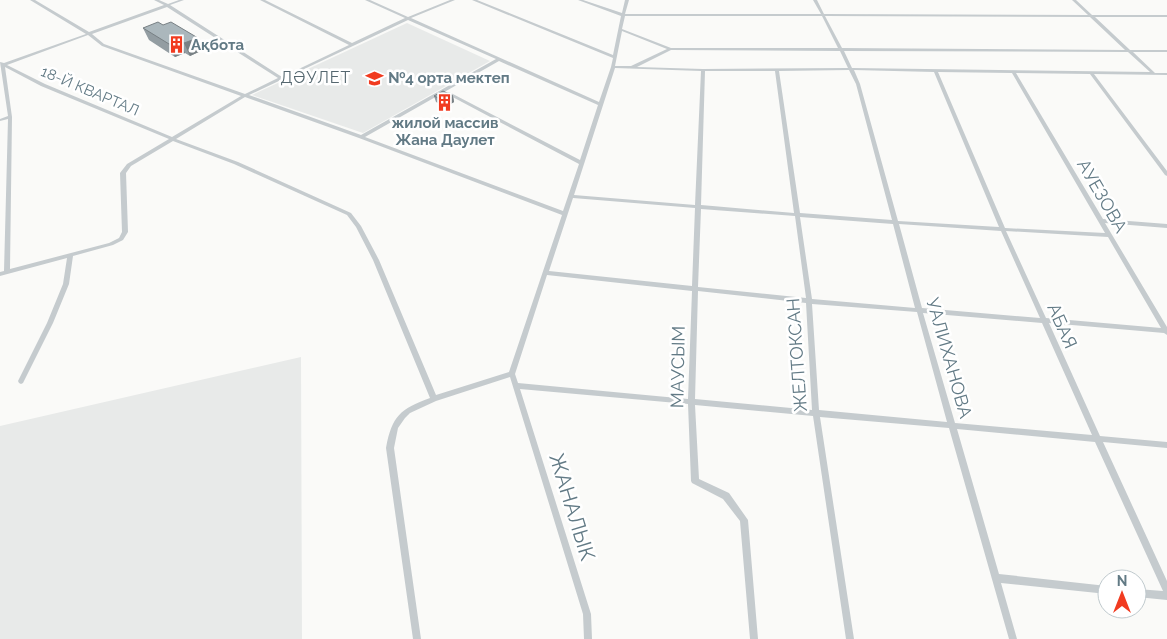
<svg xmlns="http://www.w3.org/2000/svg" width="1167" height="639" viewBox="0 0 1167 639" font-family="Raleway,sans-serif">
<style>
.built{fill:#e8eae9}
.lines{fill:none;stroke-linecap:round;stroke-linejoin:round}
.minor{fill:#c5cbce;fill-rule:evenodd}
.wall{fill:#939da2}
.shaded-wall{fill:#788084}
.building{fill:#abb7bc;stroke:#788084}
.labels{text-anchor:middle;stroke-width:5;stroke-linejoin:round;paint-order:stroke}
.far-poi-label{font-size:15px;font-weight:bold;fill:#627a85;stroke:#fff;text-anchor:start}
.far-street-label{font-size:15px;fill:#627a85;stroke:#fff}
.far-quarter-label{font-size:16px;letter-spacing:1px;fill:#55676f;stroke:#fff}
.street-label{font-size:18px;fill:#627a85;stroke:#fff}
.near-street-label{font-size:21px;fill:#627a85;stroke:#fff}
</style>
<rect width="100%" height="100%" fill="#fafaf8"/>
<!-- built -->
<g class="built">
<polygon points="407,23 490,61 363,133 252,95"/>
<polygon points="301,357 302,639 0,639 0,426"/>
</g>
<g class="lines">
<!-- minor -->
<path class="minor" d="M30 0H35L89 32 164 5 154 0H159L168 4 179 0H184L170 5 282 77 349 45 260 0H265L352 43 405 18 365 0H370L408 17 450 0H455L411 18 599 102 611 67 613 58 472 0H477L613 55 621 16 578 0H583L622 13 625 0H629L625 14H821L813 0H817L824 14 1088 15 1072 0H1076L1092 15H1167V17H1095L1130 50H1167V52H1133L1155 73H1167V75L1094 74 1167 171V176L1165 175 1090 74 1016 73 1103 219 1167 224V228L1105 223 1167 327V335L1164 333 1049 323 1100 436 1167 442V448L1103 442 1167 581V600L1137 597V589L1163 591 1095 442 957 429 999 574 1107 586V594L1001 583 1017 639H1009L949 428 820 417 854 639H846L813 416 695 405 699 479 729 493 748 520 758 639H750L740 521 723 499 692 483 691 481 688 404 520 389 591 614 592 639H584L583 614 510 377 436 401 410 413 405 418 398 428 394 448 421 639H413L386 448C392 416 400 409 430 398L373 260 356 227 347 215 234 164 173 141 131 166 126 173 128 232 123 240 113 245 73 256 69 284 53 323 23 383 21 384 19 383 18 381 47 323 63 284 67 258 0 276V272L4 271 8 119 0 121V119L8 116 0 62 4 63 86 34ZM167 7 278 78 245 94 104 44 92 34ZM625 16H822L838 48H671L622 29ZM825 16 1090 17 1125 50 842 48ZM408 20 496 59 361 135 249 95ZM622 31 667 49 631 66H615ZM88 35 102 46 241 96 172 137 45 84 7 65ZM671 50 840 51 848 68 703 69 637 67ZM844 51 1128 52 1150 72 852 68ZM499 61 598 105 580 160 449 92 445 93 579 164 563 211 365 137ZM5 67 41 86 169 139 127 164 120 173 122 232 119 238 109 243 10 269 12 117ZM615 68 701 71 695 205 574 195ZM849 70 856 84 892 220 800 213 779 71ZM854 70 934 72 999 227 898 221 860 84ZM705 71H775L794 213 701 205ZM938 72 1012 73 1105 233 1005 228ZM245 97 359 138 562 215 509 372 436 395 379 260 361 226 351 213 238 162 176 139ZM573 198 695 208 692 286 549 271ZM701 209 795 216 806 298 698 287ZM800 217 893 224 915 308 812 299ZM899 224 1001 231 1040 318 922 308ZM1006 231 1108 237 1161 328 1046 318ZM547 275 692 291 688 399 518 383 515 374ZM698 291 806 303 812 410 695 399ZM812 304 917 312 947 422 819 410ZM923 313 1042 323 1092 435 955 423Z"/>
</g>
<!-- wall -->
<g class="wall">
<polygon points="143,28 198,38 203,50 190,56 185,53 175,57 149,40"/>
<polygon points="434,96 453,96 454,102 446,107 436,102"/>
</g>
<!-- shaded-wall -->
<g class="shaded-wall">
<polygon points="198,38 203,50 190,56 184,43"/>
<polygon points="179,40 185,53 175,57 169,44"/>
<polygon points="453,96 454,102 446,107 445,101"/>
</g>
<!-- building -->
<g class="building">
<polygon points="158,22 163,25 171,22 198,38 184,43 179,40 169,44 143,28"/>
<polygon points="443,91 453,96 445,101 434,96"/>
</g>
<!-- icons -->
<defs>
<symbol id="building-bare" viewBox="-9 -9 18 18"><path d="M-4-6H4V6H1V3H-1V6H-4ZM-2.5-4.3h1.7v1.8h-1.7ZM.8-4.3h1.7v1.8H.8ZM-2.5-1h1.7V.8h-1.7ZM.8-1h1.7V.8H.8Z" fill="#f13b20" stroke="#fff" stroke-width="2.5" paint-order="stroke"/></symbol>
<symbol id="school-bare" viewBox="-9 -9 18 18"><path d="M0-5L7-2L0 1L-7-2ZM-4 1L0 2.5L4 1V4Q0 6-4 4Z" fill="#f13b20" stroke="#fff" stroke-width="2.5" paint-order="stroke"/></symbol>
</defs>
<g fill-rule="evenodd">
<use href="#building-bare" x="164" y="32" width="25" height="25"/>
<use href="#school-bare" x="362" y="66" width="25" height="25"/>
<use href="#building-bare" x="432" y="90" width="25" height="25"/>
</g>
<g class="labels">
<!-- far-poi labels -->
<g class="far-poi-label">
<text x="191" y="50">Ақбота</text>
<text x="388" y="83">№4 орта мектеп</text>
<text x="445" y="128" text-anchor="middle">жилой массив<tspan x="445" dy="17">Жана Даулет</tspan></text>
</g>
<!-- far-street labels -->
<g class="far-street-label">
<text transform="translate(90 91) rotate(23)" y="5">18-Й КВАРТАЛ</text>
</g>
<!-- far-quarter labels -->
<g class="far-quarter-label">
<text x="316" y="83">ДӘУЛЕТ</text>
</g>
<!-- street labels -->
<g class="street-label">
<text transform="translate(1102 196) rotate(60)" y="6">АУЕЗОВА</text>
<text transform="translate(1062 326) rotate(66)" y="6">АБАЯ</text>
<text transform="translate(797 355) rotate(-94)" y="6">ЖЕЛТОКСАН</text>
<text transform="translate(949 358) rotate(74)" y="6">УАЛИХАНОВА</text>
<text transform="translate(678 367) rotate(-89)" y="6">МАУСЫМ</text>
</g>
<!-- near-street labels -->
<g class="near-street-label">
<text transform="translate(572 507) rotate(73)" y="7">ЖАНАЛЫК</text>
</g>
</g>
<!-- north arrow -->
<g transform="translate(1122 594)"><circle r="24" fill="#ffffff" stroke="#c0cace"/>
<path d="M0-4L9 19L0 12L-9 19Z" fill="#f13b20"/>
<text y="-8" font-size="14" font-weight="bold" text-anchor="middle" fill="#627a85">N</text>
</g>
</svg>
